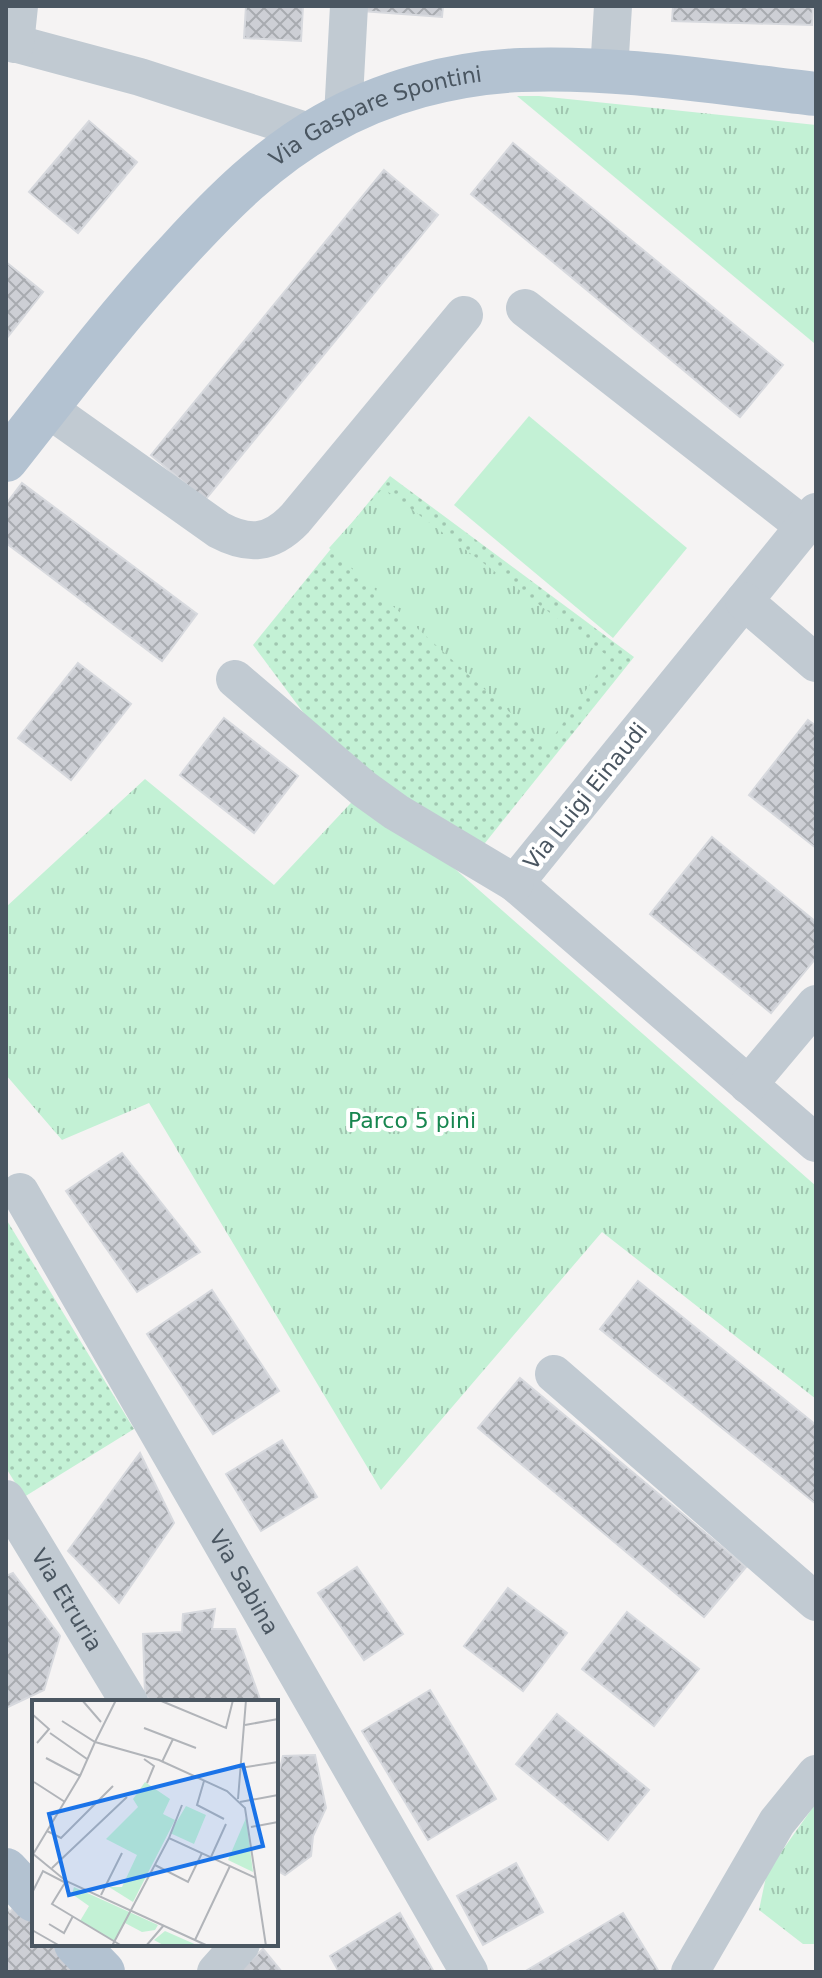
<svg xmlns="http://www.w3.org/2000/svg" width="822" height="1978" viewBox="0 0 822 1978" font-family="'DejaVu Sans',sans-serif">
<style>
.grass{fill:url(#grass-dots)}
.park{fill:url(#park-tufts)}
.pitch{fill:#c3f1d5}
.building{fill:url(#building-cross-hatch);stroke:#d7d9de;stroke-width:2}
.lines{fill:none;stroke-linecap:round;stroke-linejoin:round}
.minor{stroke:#c1cad2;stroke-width:38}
.major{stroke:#b3c2d1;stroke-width:44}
.labels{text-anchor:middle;stroke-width:8;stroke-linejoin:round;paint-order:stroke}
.street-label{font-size:22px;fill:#4a5661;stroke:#fff}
.park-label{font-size:22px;fill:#17864f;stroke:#fff}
.inset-road{fill:none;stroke:#b1b4b9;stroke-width:2}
.view{fill:#1a73e8;fill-opacity:0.15;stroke:#1a73e8;stroke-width:4}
.inset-edge{fill:none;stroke:#4a5661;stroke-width:4}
</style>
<defs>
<pattern id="grass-dots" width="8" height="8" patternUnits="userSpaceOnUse" patternTransform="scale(2)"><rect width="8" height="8" fill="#c3f1d5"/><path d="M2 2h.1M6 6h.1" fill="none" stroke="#a0c6b0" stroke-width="1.8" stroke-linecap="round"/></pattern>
<pattern id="park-tufts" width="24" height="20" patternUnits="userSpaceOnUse" patternTransform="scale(2)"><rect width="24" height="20" fill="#c3f1d5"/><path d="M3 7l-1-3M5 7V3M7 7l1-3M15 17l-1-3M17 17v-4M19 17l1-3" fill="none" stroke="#a0c6b0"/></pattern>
<pattern id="building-cross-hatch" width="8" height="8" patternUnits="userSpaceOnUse" patternTransform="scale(2)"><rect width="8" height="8" fill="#cdcfd5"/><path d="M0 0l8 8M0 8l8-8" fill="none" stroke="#a8abb0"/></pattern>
</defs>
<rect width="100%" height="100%" fill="#f5f3f3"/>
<!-- grass -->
<g class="grass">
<polygon points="390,476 634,657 473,858 317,731 253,645"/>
<polygon points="6,1219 134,1429 24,1497 6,1468"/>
</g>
<!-- park -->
<g class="park">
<polygon points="517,96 539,96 816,125 816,341 814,343"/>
<polygon points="383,488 609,657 547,746 329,548"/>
<polygon points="145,779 274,885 364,789 816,1186 816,1399 602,1232 381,1490 149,1103 62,1140 6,1075 6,907"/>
<polygon points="816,1803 816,1944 803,1944 759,1910 767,1872"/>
</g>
<!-- pitch -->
<polygon class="pitch" points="529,416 687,548 613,638 454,505"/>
<!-- building -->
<g class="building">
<polygon points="246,6 303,6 301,41 244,38"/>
<polygon points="362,6 443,6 442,17 362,11"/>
<polygon points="673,6 813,6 812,25 672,21"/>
<polygon points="89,121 137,162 78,233 29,192"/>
<polygon points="513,143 783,365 740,417 471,194"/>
<polygon points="384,170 438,215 205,500 151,455"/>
<polygon points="6,262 43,292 6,339"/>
<polygon points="22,483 197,614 162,661 6,543 6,504"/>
<polygon points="78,663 131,704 71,780 18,738"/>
<polygon points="224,718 298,776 254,833 180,775"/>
<polygon points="808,720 816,726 816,848 749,795"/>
<polygon points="712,837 816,922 816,958 771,1013 650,914"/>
<polygon points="122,1153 200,1252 137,1292 66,1191"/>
<polygon points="638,1281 816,1425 816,1504 600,1329"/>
<polygon points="212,1290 279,1391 213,1434 147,1334"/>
<polygon points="520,1378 746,1567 704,1617 478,1428"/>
<polygon points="282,1440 317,1497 261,1531 226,1474"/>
<polygon points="140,1453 174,1523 119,1603 68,1551"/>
<polygon points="357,1567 403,1634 364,1660 318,1593"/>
<polygon points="13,1573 60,1636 44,1690 6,1708 6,1576"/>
<polygon points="508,1588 567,1633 523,1691 464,1646"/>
<polygon points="215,1609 212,1629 235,1629 261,1702 151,1702 145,1694 143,1634 182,1632 183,1614"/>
<polygon points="627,1612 699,1669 654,1726 582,1669"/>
<polygon points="430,1690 496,1799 428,1840 362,1731"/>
<polygon points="557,1714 649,1790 608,1840 516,1764"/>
<polygon points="315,1755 326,1808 313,1836 311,1856 285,1875 276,1870 276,1777 278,1777 283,1756"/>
<polygon points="516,1863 543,1912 483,1945 457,1896"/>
<polygon points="20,1899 34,1915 34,1944 60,1944 84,1972 6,1972 6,1906 10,1912"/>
<polygon points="400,1913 434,1972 339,1972 330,1956"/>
<polygon points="623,1913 659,1972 524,1972"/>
<polygon points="263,1949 282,1972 238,1972"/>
</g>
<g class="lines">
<!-- minor -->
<g class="minor">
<polyline points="6,41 140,77 312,133"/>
<polyline points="15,44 19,6"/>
<polyline points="609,71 613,6"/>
<polyline points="343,116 349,6"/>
<polyline points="525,308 804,526"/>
<path d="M47 408 219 530C249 546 271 544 295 519L464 315"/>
<polyline points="816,512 515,883 816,1143"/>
<polyline points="744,601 816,663"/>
<polyline points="235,679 364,789 396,812 515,883"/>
<polyline points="748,1085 816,1004"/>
<path id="s1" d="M20 1192 469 1972"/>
<polyline points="554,1374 816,1602"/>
<path id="s2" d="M6 1499 129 1702"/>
<polyline points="216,1972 241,1944"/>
<polyline points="690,1972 777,1822 816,1774"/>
</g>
<!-- major -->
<g class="major">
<path id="s3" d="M6 460C62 389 117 316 179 250 223 202 268 157 325 125 384 91 454 73 521 70 620 66 718 83 816 94"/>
<polyline points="6,1870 34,1900"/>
<polyline points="76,1944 103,1972"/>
</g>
</g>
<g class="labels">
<!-- street labels -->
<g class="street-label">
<text dy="8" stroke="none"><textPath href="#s3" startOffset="516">Via Gaspare Spontini</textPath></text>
<text transform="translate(585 796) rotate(-51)" y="8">Via Luigi Einaudi</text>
<text dy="8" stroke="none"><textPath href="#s1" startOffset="450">Via Sabina</textPath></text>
<text dy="8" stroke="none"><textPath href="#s2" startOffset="118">Via Etruria</textPath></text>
</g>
<!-- park labels -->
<g class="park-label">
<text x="412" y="1128">Parco 5 pini</text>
</g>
</g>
<!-- overview -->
<g transform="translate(32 1700)">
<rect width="246" height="246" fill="#f5f3f3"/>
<path d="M154 106 174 115 162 144 138 133ZM133 231 167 246H133L122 240Z" fill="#c3f1d5"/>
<path d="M113 82 138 99 131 114 143 120 101 202 77 187H90L105 155 74 139 106 107 101 99ZM214 118 221 172 196 160ZM42 187 126 225 123 230 110 232 93 223 82 241 48 221 57 206 40 194Z" fill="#c3f1d5"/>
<path class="inset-road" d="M50 0 69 22M127 0 194 28 201 0M0 14 17 29 5 43M30 21 63 42 84 0M213 25 246 19M112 28 164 48M18 33 55 59M14 58 48 76M112 59 122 66 115 83M130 62 141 39M208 68 246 62M172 81 165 105 192 119M2 82 33 102M206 99 214 0M208 102 246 95M219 127 246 122M15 131 29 138 81 86M137 138 150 105M0 153 34 181 176 246M0 156 48 76 63 42 127 60 195 91 213 108 234 246M179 157 194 124M123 165 156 182 170 153M20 168 95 97M34 181 20 204 90 246M0 193 11 171 32 182M69 195 90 153M17 224 32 233 41 216M0 230 28 246M163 240 198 166M80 246 137 138 224 178M114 246 132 225"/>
<path class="view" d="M211 65 231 146 37 195 17 114Z"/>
<rect width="246" height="246" class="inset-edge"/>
</g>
<!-- border -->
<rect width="822" height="1978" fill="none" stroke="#4a5661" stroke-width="16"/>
</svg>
